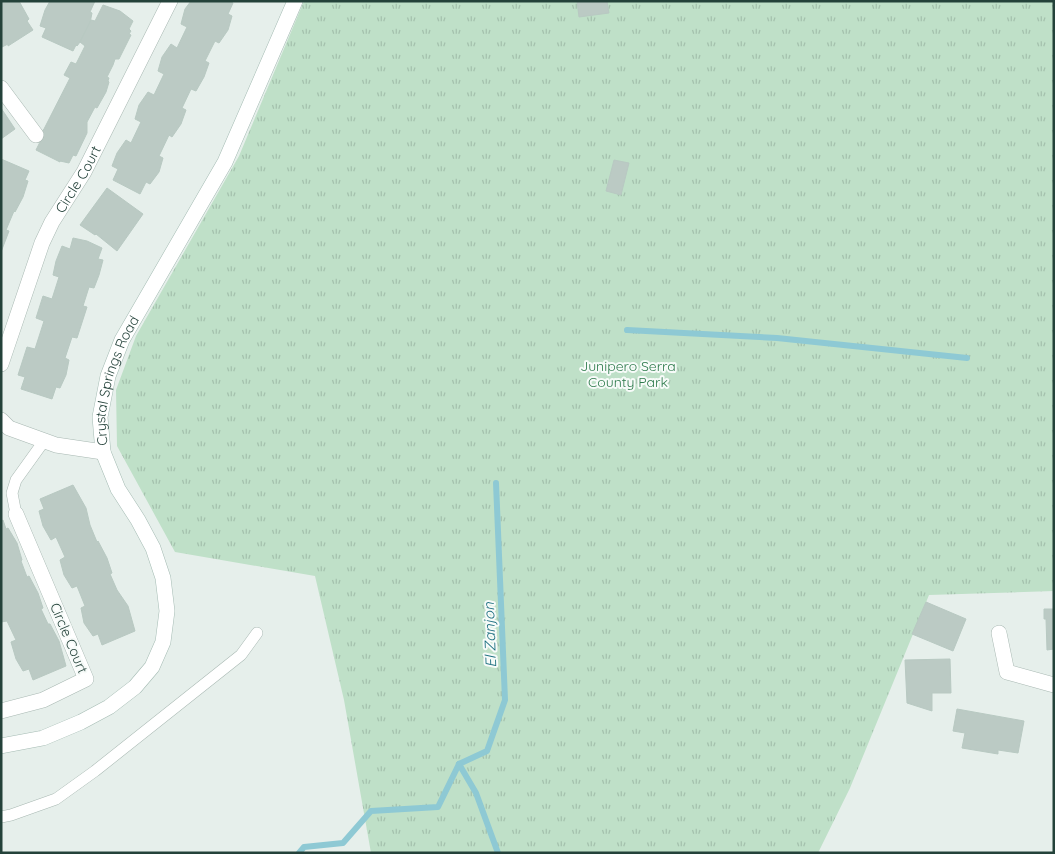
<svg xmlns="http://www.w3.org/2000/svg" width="1055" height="854" viewBox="0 0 1055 854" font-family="Quicksand,sans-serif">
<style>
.grass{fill:url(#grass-tufts)}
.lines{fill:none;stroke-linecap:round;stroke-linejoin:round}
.stream{stroke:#8ec9d4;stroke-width:6}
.building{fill:#bbcac4;stroke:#b8c9c2}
.lane-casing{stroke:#a8b8b2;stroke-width:12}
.street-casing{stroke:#a8b8b2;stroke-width:16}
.secondary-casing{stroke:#a4bbb3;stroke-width:16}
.lane{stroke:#fff;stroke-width:11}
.street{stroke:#fff;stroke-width:15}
.secondary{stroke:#fff;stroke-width:15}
.labels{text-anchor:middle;stroke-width:4;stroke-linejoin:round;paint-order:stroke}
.street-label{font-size:14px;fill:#24423a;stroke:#f7fbf9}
.park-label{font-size:14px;fill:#2d7a4b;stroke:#f7fbf9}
.water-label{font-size:15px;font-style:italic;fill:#1c6f80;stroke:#f7fbf9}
</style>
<defs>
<pattern id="grass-tufts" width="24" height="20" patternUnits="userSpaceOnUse" patternTransform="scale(1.25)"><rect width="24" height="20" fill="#bfe0c8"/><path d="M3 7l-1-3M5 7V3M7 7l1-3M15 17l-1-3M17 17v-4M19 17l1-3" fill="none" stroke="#a4c1ad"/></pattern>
</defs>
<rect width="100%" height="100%" fill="#e6efeb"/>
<!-- grass -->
<polygon class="grass" points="304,1 1054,1 1054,591 929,595 850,788 818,853 371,853 344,700 315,576 175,552 117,446 116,390 136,336 239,156"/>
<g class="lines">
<!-- stream -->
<g class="stream">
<polyline points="627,330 777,338 967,358"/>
<polyline points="459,764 487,751 505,700 496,483"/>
<polyline points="459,764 476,793 498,853"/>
<polyline points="299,853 304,847 343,843 371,811 438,807 459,764"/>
</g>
</g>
<!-- building -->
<g class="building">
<polygon points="1,1 19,1 29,19 27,21 33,30 8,46 8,44 2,47"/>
<polygon points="50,1 95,1 90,12 92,13 90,23 80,42 77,46 76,45 73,51 42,37 46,28 40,26 45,10"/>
<polygon points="191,1 229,1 233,3 228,14 232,16 228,30 219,43 215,41 205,61 209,63 204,77 196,91 191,89 182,108 186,110 181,124 172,137 169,135 159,156 163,158 159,172 150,184 146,182 140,194 113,180 118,169 112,166 117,153 126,140 131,143 141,122 135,119 139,105 148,92 154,95 164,74 158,71 162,57 171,44 177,48 187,27 181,24 185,9"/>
<polygon points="577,1 607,1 609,13 579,17"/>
<polygon points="103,5 120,11 133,21 129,29 131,31 129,34 131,35 119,59 115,59 113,65 107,77 109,78 108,81 109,82 106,92 97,108 95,107 87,122 87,133 76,156 73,155 69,163 60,161 60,162 36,150 40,142 36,140 44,129 70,78 64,75 71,62 76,64 85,46 80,42 91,20 95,21"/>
<polygon points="1,108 15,129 1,139"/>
<polygon points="1,159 29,171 25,180 28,181 23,197 15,212 14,211 6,230 9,231 1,252"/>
<polygon points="614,160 629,163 621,195 606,191"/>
<polygon points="107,188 143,214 117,251 96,234 95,235 80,225"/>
<polygon points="73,238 87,241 102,248 98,259 103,260 99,275 94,288 89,287 83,306 87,307 77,338 72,337 65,358 69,360 66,375 60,388 56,387 52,399 21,389 25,377 18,375 27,347 35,349 44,321 36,318 43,296 52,299 59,277 53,275 56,261 62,246 70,249"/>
<polygon points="73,485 86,508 90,525 97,542 98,541 107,558 112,573 110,574 117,590 128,606 135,631 102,645 98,634 93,636 84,623 81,608 85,606 77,586 72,588 64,575 60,560 65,557 56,537 51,540 43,526 39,511 44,509 40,499"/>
<polygon points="3,520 6,529 8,528 17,543 22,560 21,561 27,577 29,576 38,593 43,608 41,609 48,624 50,624 59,641 66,666 33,680 29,669 23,671 16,659 11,642 16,640 7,621 1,622 1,521"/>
<polygon points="926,602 966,619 953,651 912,634"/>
<polygon points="1044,609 1054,609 1054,649 1047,650 1046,619 1044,619"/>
<polygon points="950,659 951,693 932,693 932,711 907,703 905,660"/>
<polygon points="957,709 1024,721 1018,753 998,750 998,754 962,748 965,733 953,731"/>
</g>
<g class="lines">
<defs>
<g id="lane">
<polyline points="16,514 12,493 16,480 44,441"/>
<polyline points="1,817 11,815 56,799 95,771 241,655 257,633"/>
</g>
<g id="street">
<polyline points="1,88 36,135"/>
<path id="s1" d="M1 364 42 243 52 222 84 172 170 1"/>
<polyline points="1,420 9,428 56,445 103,452"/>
<polyline points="999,633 1007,672 1054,685"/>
<polyline points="1,711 43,700 86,679 16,514"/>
</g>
<g id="secondary">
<path id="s2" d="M1 746 43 738 81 722 109 707 135 687 152 667 163 642 167 611 163 578 153 548 138 520 118 489 103 452 100 417 108 376 122 340 225 162 295 1"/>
</g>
</defs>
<!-- lane casing -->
<use href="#lane" class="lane-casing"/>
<!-- street casing -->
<use href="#street" class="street-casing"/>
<!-- secondary casing -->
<use href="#secondary" class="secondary-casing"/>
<!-- lane -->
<use href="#lane" class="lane"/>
<!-- street -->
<use href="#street" class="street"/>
<!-- secondary -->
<use href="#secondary" class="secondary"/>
</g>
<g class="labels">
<!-- street labels -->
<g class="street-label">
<text dy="5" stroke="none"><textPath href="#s1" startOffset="201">Circle Court</textPath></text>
<text dy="5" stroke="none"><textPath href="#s2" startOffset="481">Crystal Springs Road</textPath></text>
<text transform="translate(69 638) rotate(67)" y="5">Circle Court</text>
</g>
<!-- park labels -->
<g class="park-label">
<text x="628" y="371">Junipero Serra<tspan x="628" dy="16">County Park</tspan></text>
</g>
<!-- water labels -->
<g class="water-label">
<text transform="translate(490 635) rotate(-92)" y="5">El Zanjon</text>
</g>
</g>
<!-- border -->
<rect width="1055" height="854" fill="none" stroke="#24423a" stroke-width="5"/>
</svg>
